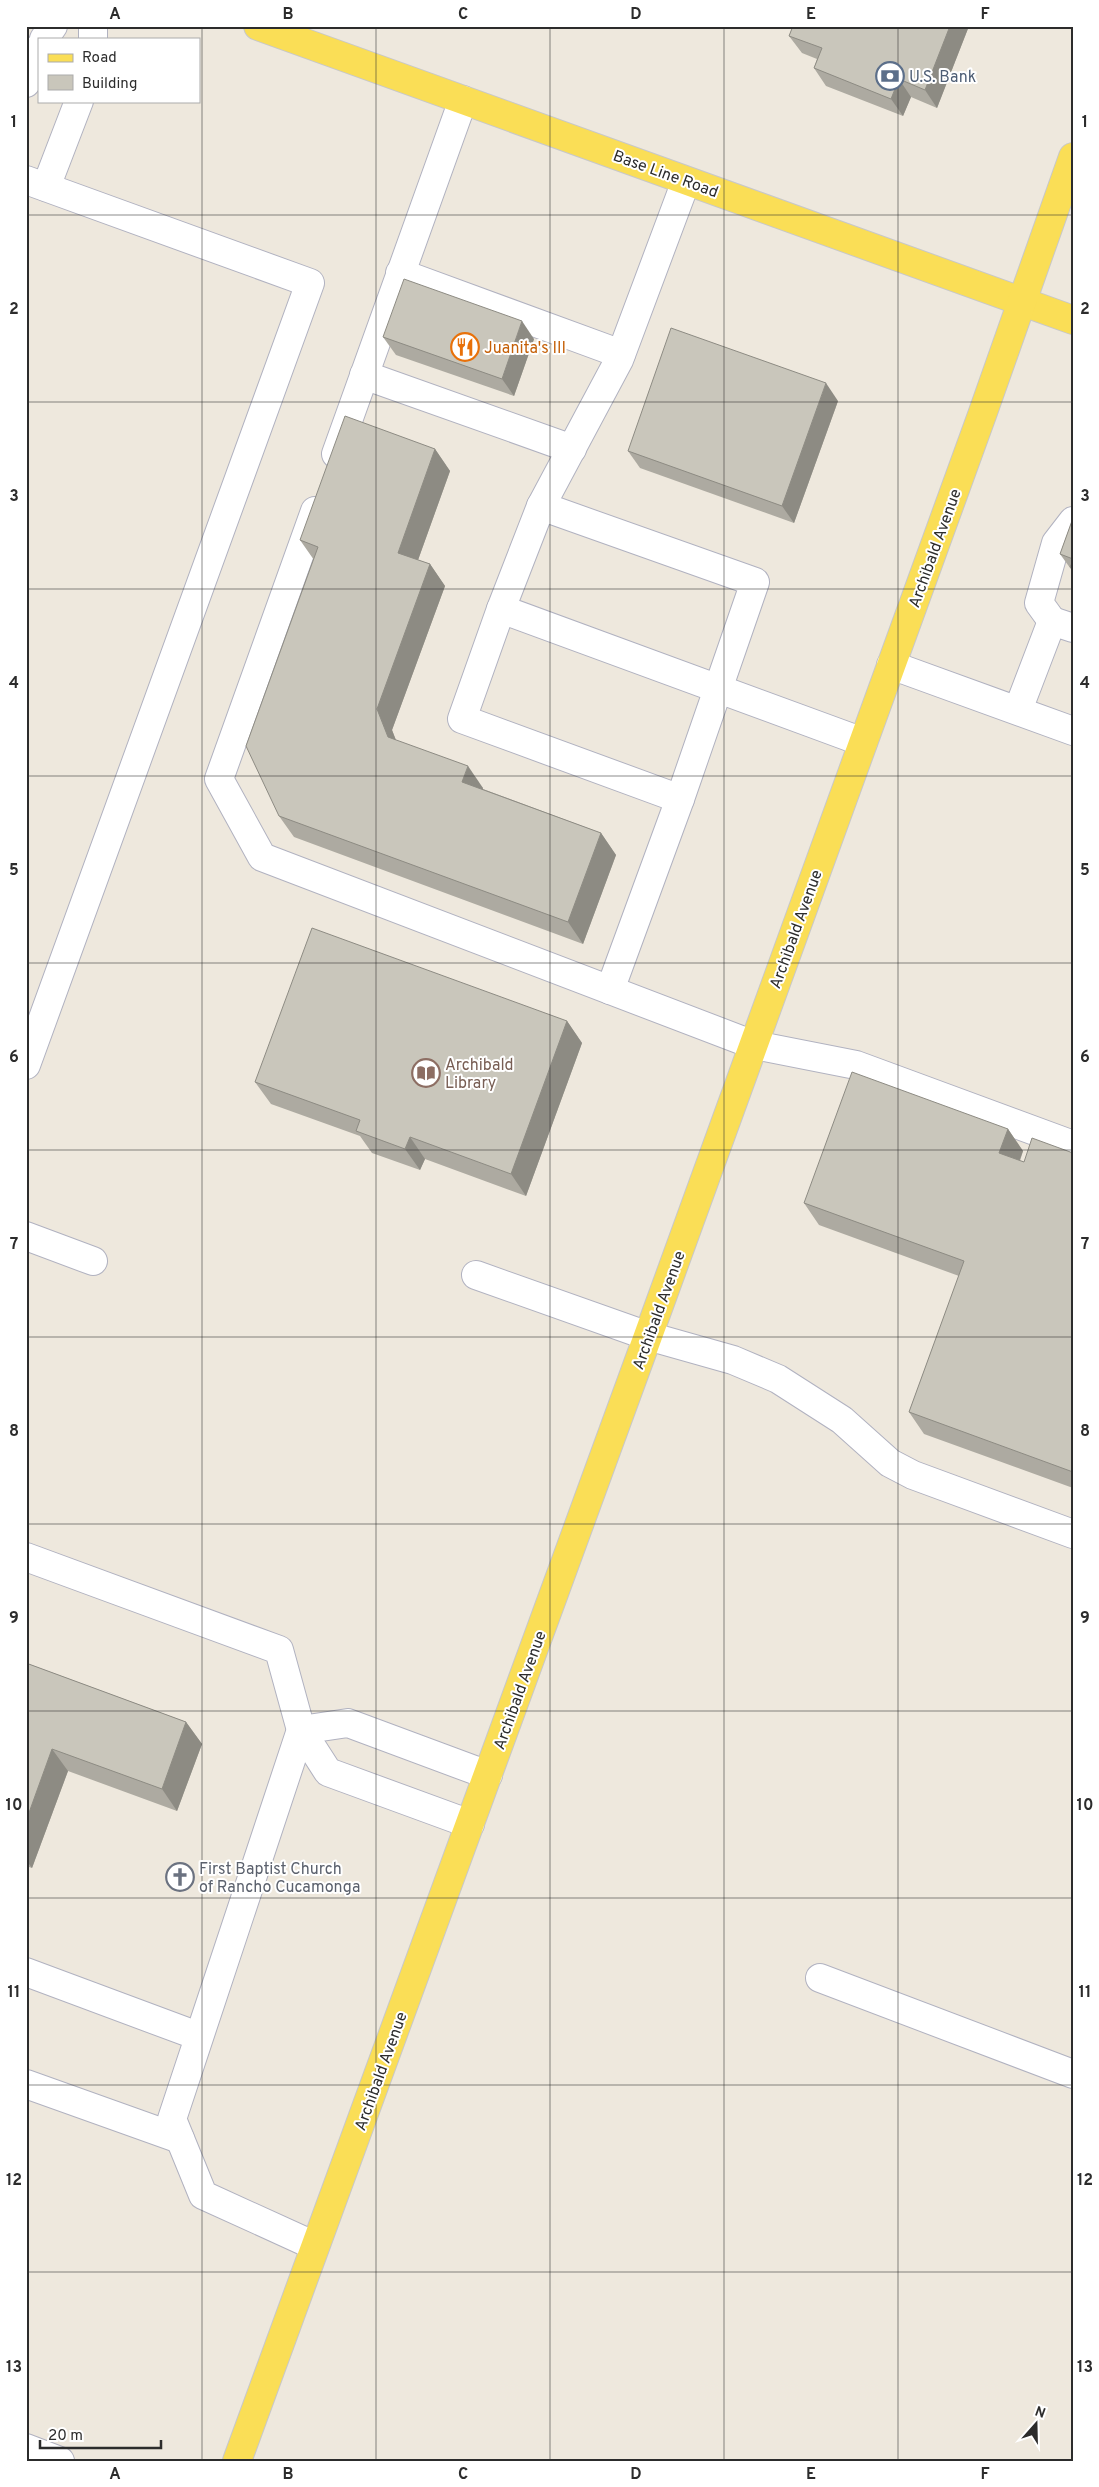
<svg xmlns="http://www.w3.org/2000/svg" width="1099" height="2487" viewBox="0 0 1099 2487" font-family="Overpass,sans-serif">
<style>
.lines{fill:none;stroke-linecap:round;stroke-linejoin:round}
.minor-casing{stroke:#b1b2c0;stroke-width:30}
.major-casing{stroke:#c8c8c8;stroke-width:30}
.minor{stroke:#fff;stroke-width:28}
.major{stroke:#fade56;stroke-width:28}
.wall{fill:#adaaa1}
.shaded-wall{fill:#8d8b83}
.building{fill:#c9c6bb;stroke:#8d8b83}
.grid{fill:none;stroke:#2c2c2c;stroke-width:1;stroke-opacity:0.55}
.labels{text-anchor:middle;stroke-width:4;stroke-linejoin:round;paint-order:stroke}
.service-label{font-size:16px;fill:#4e5e75;stroke:#fff;text-anchor:start}
.street-label{font-size:16px;fill:#2c2c2c;stroke:#fff}
.food-label{font-size:16px;fill:#c56008;stroke:#fff;text-anchor:start}
.education-label{font-size:16px;fill:#785e54;stroke:#fff;text-anchor:start}
.worship-label{font-size:16px;fill:#5b616d;stroke:#fff;text-anchor:start}
.neatline{fill:none;stroke:#2c2c2c;stroke-width:2}
.grid-label{font-size:16px;text-anchor:middle;font-weight:bold;fill:#2c2c2c}
</style>
<rect width="100%" height="100%" fill="#eee8dd"/>
<g class="lines">
<defs>
<g id="minor">
<polyline points="44,39 53,26"/>
<polyline points="93,39 93,26"/>
<polyline points="26,83 39,48"/>
<polyline points="26,180 310,283 26,1065"/>
<polyline points="686,181 619,360 541,506 501,609 863,742"/>
<polyline points="46,187 79,101"/>
<polyline points="400,273 621,354"/>
<polyline points="364,375 572,449"/>
<polyline points="336,454 463,100"/>
<polyline points="541,506 755,582 680,799"/>
<polyline points="315,511 219,779 262,857 754,1045 856,1065 1073,1145"/>
<polyline points="501,609 462,719 680,799 610,990"/>
<polyline points="1052,621 1039,603 1056,543 1073,521"/>
<polyline points="891,665 1073,731"/>
<polyline points="1018,710 1052,621 1073,628"/>
<polyline points="26,1236 93,1261"/>
<polyline points="476,1275 648,1336 733,1360 778,1379 842,1420 890,1463 913,1475 1073,1534"/>
<polyline points="26,1557 279,1650 301,1730 328,1772 470,1824"/>
<polyline points="301,1730 172,2119 203,2195 315,2246"/>
<polyline points="301,1730 348,1723 488,1775"/>
<polyline points="26,1972 198,2036"/>
<polyline points="820,1978 1073,2074"/>
<polyline points="26,2084 180,2139"/>
<polyline points="26,2448 60,2461"/>
</g>
<g id="major">
<polyline points="258,26 1073,320"/>
<polyline points="237,2461 648,1336 982,415 1073,157"/>
</g>
</defs>
<!-- minor casing -->
<use href="#minor" class="minor-casing"/>
<!-- major casing -->
<use href="#major" class="major-casing"/>
<!-- minor -->
<use href="#minor" class="minor"/>
<!-- major -->
<use href="#major" class="major"/>
</g>
<!-- wall -->
<g class="wall">
<polygon points="793,26 969,26 937,108 911,97 903,116 826,86 814,68 817,59 802,53 789,36"/>
<polygon points="383,337 534,339 514,396 396,355"/>
<polygon points="838,401 794,523 640,468 628,451"/>
<polygon points="435,449 450,471 418,560 430,564 445,586 392,730 396,740 483,788 483,789 601,833 616,855 583,944 294,837 279,816 314,560 300,540"/>
<polygon points="1073,518 1073,572 1060,554"/>
<polygon points="567,1021 582,1043 526,1196 425,1159 420,1170 372,1153 360,1136 271,1104 255,1082"/>
<polygon points="1008,1129 1023,1151 1020,1161 1024,1162 1073,1153 1073,1488 924,1434 909,1412 959,1276 819,1225 804,1203"/>
<polygon points="26,1663 186,1722 202,1744 177,1811 68,1771 32,1868 26,1866"/>
</g>
<!-- shaded-wall -->
<g class="shaded-wall">
<polygon points="950,26 969,26 937,108 925,90"/>
<polygon points="899,79 911,97 903,116 891,99"/>
<polygon points="522,321 534,339 514,396 502,379"/>
<polygon points="826,383 838,401 794,523 782,506"/>
<polygon points="435,449 450,471 413,574 398,553"/>
<polygon points="430,564 445,586 392,730 403,759 388,737 377,709"/>
<polygon points="468,766 483,788 477,804 462,782"/>
<polygon points="601,833 616,855 583,944 568,922"/>
<polygon points="567,1021 582,1043 526,1196 511,1174"/>
<polygon points="1008,1129 1023,1151 1014,1175 999,1153"/>
<polygon points="410,1137 425,1159 420,1170 405,1149"/>
<polygon points="186,1722 202,1744 177,1811 162,1789"/>
<polygon points="52,1749 68,1771 32,1868 26,1860 26,1821"/>
</g>
<!-- building -->
<g class="building">
<polygon points="793,26 950,26 925,90 899,79 891,99 814,68 822,48 789,36"/>
<polygon points="404,279 522,321 502,379 383,337"/>
<polygon points="671,328 826,383 782,506 628,451"/>
<polygon points="345,416 435,449 398,553 430,564 377,709 388,737 468,766 462,782 601,833 568,922 279,816 246,746 318,547 300,540"/>
<polygon points="1073,518 1073,559 1060,554"/>
<polygon points="1073,561 1073,568 1070,567"/>
<polygon points="312,928 567,1021 511,1174 410,1137 405,1149 356,1131 360,1120 255,1082"/>
<polygon points="852,1072 1008,1129 999,1153 1024,1162 1032,1138 1073,1153 1073,1472 909,1412 964,1261 804,1203"/>
<polygon points="26,1663 186,1722 162,1789 52,1749 26,1821"/>
</g>
<!-- grid -->
<path class="grid" d="M202 26V2461M376 26V2461M550 26V2461M724 26V2461M898 26V2461M26 215H1073M26 402H1073M26 589H1073M26 776H1073M26 963H1073M26 1150H1073M26 1337H1073M26 1524H1073M26 1711H1073M26 1898H1073M26 2085H1073M26 2272H1073"/>
<!-- icons -->
<defs>
<symbol id="bank-ring" viewBox="-11 -11 22 22"><circle r="9.5" fill="#fff" stroke="#5c6f8a" stroke-width="1.5"/><path d="M-6-4H6V4H-6ZM0-2.3a2.3 2.3 0 1 0 0 4.6a2.3 2.3 0 1 0 0-4.6Z" fill="#5c6f8a"/></symbol>
<symbol id="restaurant-ring" viewBox="-11 -11 22 22"><circle r="9.5" fill="#fff" stroke="#e8710a" stroke-width="1.5"/><path d="M-5-6h1v4h1v-4h1v4h1v-4h1v5L-1.5 .5V6h-2V.5L-5-1ZM5-6V6H3V1.5H1.5Q1.5-4 5-6Z" fill="#e8710a"/></symbol>
<symbol id="library-ring" viewBox="-11 -11 22 22"><circle r="9.5" fill="#fff" stroke="#8d6e63" stroke-width="1.5"/><path d="M-6-4Q-3-5.5-.7-3.5V5Q-3 3-6 4ZM6-4Q3-5.5 .7-3.5V5Q3 3 6 4Z" fill="#8d6e63"/></symbol>
<symbol id="church-ring" viewBox="-11 -11 22 22"><circle r="9.5" fill="#fff" stroke="#6b7280" stroke-width="1.5"/><path d="M-1.2-6h2.4v3.5h3.3v2.4h-3.3V6h-2.4V-.1h-3.3v-2.4h3.3Z" fill="#6b7280"/></symbol>
</defs>
<g fill-rule="evenodd">
<use href="#bank-ring" x="874" y="60" width="32" height="32"/>
<use href="#restaurant-ring" x="449" y="331" width="32" height="32"/>
<use href="#library-ring" x="410" y="1057" width="32" height="32"/>
<use href="#church-ring" x="164" y="1861" width="32" height="32"/>
</g>
<g class="labels">
<!-- service labels -->
<g class="service-label">
<text x="909" y="82">U.S. Bank</text>
</g>
<!-- street labels -->
<g class="street-label">
<text transform="translate(666 173) rotate(20)" y="6">Base Line Road</text>
<text transform="translate(934 548) rotate(-70)" y="6">Archibald Avenue</text>
<text transform="translate(795 929) rotate(-70)" y="6">Archibald Avenue</text>
<text transform="translate(658 1310) rotate(-70)" y="6">Archibald Avenue</text>
<text transform="translate(519 1690) rotate(-70)" y="6">Archibald Avenue</text>
<text transform="translate(380 2071) rotate(-70)" y="6">Archibald Avenue</text>
</g>
<!-- food labels -->
<g class="food-label">
<text x="484" y="353">Juanita's III</text>
</g>
<!-- education labels -->
<g class="education-label">
<text x="445" y="1070">Archibald<tspan x="445" dy="18">Library</tspan></text>
</g>
<!-- worship labels -->
<g class="worship-label">
<text x="199" y="1874">First Baptist Church<tspan x="199" dy="18">of Rancho Cucamonga</tspan></text>
</g>
</g>
<!-- border -->
<rect width="1099" height="2487" fill="none" stroke="#ffffff" stroke-width="55"/>
<!-- legend -->
<rect x="38" y="38" width="162" height="65" fill="#ffffff" stroke="#ababab"/>
<rect x="48" y="54" width="25" height="8" fill="#fade56" stroke="#ababab"/>
<text x="82" y="62" font-size="15" fill="#2c2c2c">Road</text>
<rect x="48" y="75" width="25" height="15" fill="#c9c6bb" stroke="#ababab"/>
<text x="82" y="88" font-size="15" fill="#2c2c2c">Building</text>
<!-- north arrow -->
<g transform="translate(1036 2424) rotate(20)" stroke="#ffffff" stroke-width="4" paint-order="stroke">
<path d="M0-4L9 19L0 12L-9 19Z" fill="#2c2c2c"/>
<text y="-8" font-size="14" font-weight="bold" text-anchor="middle" fill="#2c2c2c">N</text>
</g>
<!-- scale -->
<path d="M40 2440v8h121v-8" fill="none" stroke="#2c2c2c" stroke-width="2.5"/>
<text x="48" y="2440" font-size="15" fill="#2c2c2c" stroke="#ffffff" stroke-width="4" paint-order="stroke">20 m</text>
<rect x="28" y="28" width="1044" height="2432" class="neatline"/>
<g class="grid-label">
<text x="115" y="19">A</text>
<text x="288" y="19">B</text>
<text x="463" y="19">C</text>
<text x="636" y="19">D</text>
<text x="811" y="19">E</text>
<text x="985" y="19">F</text>
<text x="14" y="127">1</text>
<text x="1085" y="127">1</text>
<text x="14" y="314">2</text>
<text x="1085" y="314">2</text>
<text x="14" y="501">3</text>
<text x="1085" y="501">3</text>
<text x="14" y="688">4</text>
<text x="1085" y="688">4</text>
<text x="14" y="875">5</text>
<text x="1085" y="875">5</text>
<text x="14" y="1062">6</text>
<text x="1085" y="1062">6</text>
<text x="14" y="1249">7</text>
<text x="1085" y="1249">7</text>
<text x="14" y="1436">8</text>
<text x="1085" y="1436">8</text>
<text x="14" y="1623">9</text>
<text x="1085" y="1623">9</text>
<text x="14" y="1810">10</text>
<text x="1085" y="1810">10</text>
<text x="14" y="1997">11</text>
<text x="1085" y="1997">11</text>
<text x="14" y="2185">12</text>
<text x="1085" y="2185">12</text>
<text x="14" y="2372">13</text>
<text x="1085" y="2372">13</text>
<text x="115" y="2479">A</text>
<text x="288" y="2479">B</text>
<text x="463" y="2479">C</text>
<text x="636" y="2479">D</text>
<text x="811" y="2479">E</text>
<text x="985" y="2479">F</text>
</g>
</svg>
